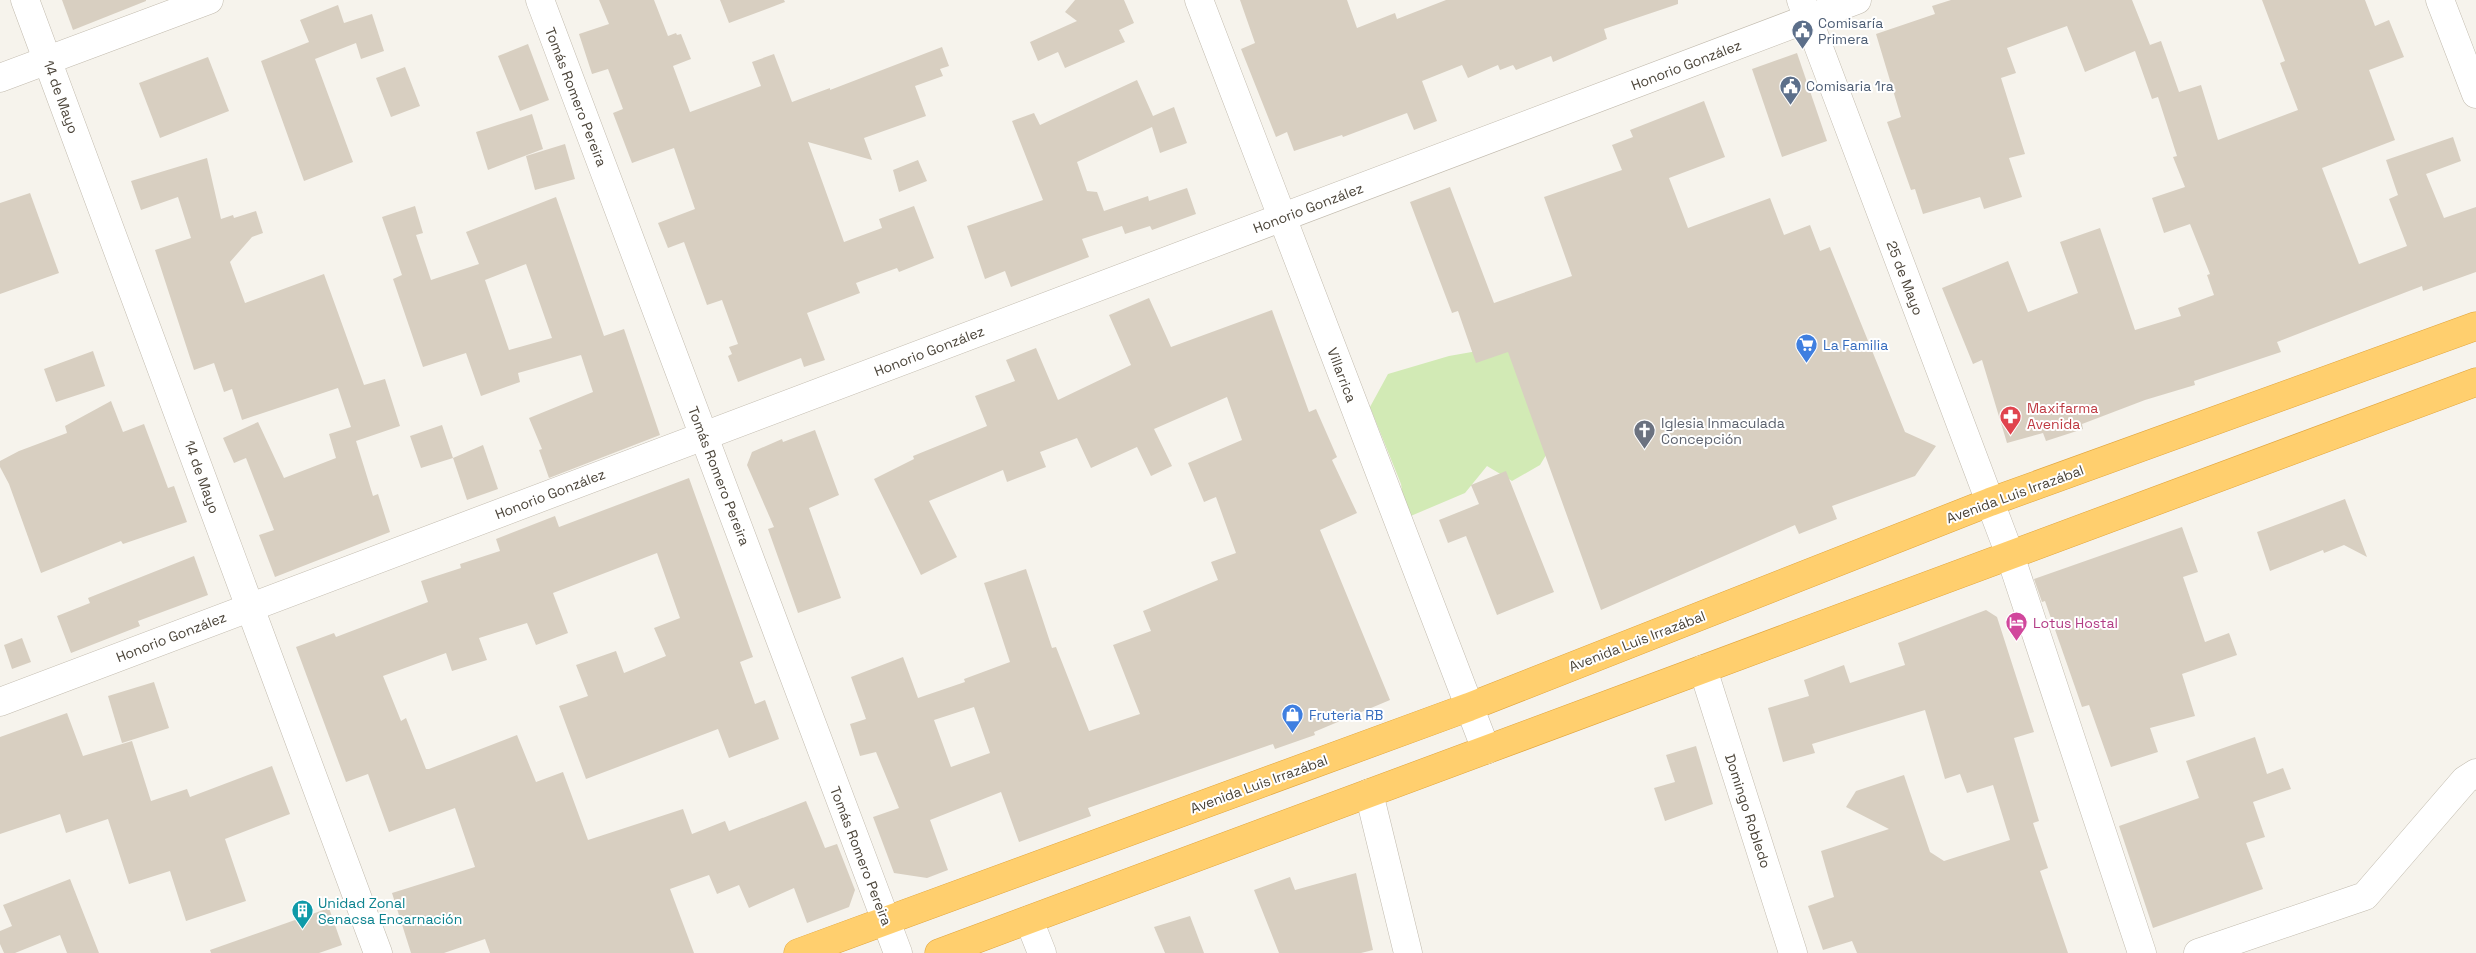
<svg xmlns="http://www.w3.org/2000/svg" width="2476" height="953" viewBox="0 0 2476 953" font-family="'Space Grotesk',sans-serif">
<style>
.green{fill:#d2eab5}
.building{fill:#d8cfc1;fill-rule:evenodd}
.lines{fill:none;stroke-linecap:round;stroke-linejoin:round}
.street-casing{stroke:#c2bbae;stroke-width:29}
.highway-casing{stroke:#e0a43c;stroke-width:29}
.street{stroke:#fff;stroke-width:28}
.highway{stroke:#ffcf6e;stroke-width:28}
.labels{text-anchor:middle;stroke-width:4;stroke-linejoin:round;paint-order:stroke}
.service-label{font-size:14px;fill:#4e5e75;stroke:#fff;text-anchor:start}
.street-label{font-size:14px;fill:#4b4439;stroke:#fff}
.shop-label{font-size:14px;fill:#366cbe;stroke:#fff;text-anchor:start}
.health-label{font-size:14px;fill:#be3a42;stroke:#fff;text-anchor:start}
.worship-label{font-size:14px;fill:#5b616d;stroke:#fff;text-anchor:start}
.hotel-label{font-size:14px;fill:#b23c85;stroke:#fff;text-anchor:start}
.culture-label{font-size:14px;fill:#0d838f;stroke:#fff;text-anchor:start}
</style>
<rect width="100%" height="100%" fill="#f6f3ec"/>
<!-- green -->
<polygon class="green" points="1506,346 1554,442 1540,465 1512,481 1487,466 1465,493 1406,518 1401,484 1370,407 1388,374 1449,356"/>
<!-- building -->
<g class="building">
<polygon points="62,0 146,0 146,1 73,30"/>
<polygon points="599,0 654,0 668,36 676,33 677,35 681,34 691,59 673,66 690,112 761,86 752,62 774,54 792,102 830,88 830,90 942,47 949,66 940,69 943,76 915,86 926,116 864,138 872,160 808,142 844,242 882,228 879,219 914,206 934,258 899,272 897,268 856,283 860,293 807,313 825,360 804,367 801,358 738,382 728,356 732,354 729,347 738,344 722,300 707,305 684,242 668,248 658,223 695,209 674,148 632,163 613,113 623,109 608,69 592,74 579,34 609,24"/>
<polygon points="720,0 784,0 785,2 729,23"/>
<polygon points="1075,0 1124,0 1134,23 1119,30 1125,42 1065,68 1058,52 1038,61 1030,42 1077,21 1065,12"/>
<polygon points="1240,0 1347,0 1357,28 1395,13 1397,19 1446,0 1678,0 1678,4 1604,29 1607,39 1553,62 1551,56 1516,70 1513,65 1500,70 1498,65 1468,78 1462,65 1422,81 1437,121 1414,130 1407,113 1343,137 1342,135 1294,151 1287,132 1276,137 1241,49 1255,43"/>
<polygon points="1951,0 2132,0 2150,45 2147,46 2161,41 2179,92 2201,85 2218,140 2298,110 2280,63 2285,61 2262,0 2365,0 2375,26 2389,20 2404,57 2369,70 2395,140 2322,168 2359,264 2407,246 2389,199 2398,195 2386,160 2453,137 2461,161 2426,174 2444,218 2476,207 2476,272 2423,291 2422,286 2277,342 2281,352 2194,381 2195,385 2145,400 2082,424 2083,429 2046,441 2043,433 2007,443 1982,360 1973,364 1942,288 2008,261 2028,312 2078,293 2060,242 2100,228 2135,330 2181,316 2178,308 2214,295 2207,275 2210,274 2190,224 2164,233 2152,198 2185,187 2173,157 2177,156 2158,97 2152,99 2135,51 2085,72 2067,26 2007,48 2016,73 2001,78 2025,154 2009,158 2022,197 1984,209 1980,197 1923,214 1915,189 1911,190 1887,122 1901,117 1876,34 1935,14 1932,6"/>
<polygon points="338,5 344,23 372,14 384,51 361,59 356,43 315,59 353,162 304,181 261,61 309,42 300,20"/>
<polygon points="528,44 549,100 520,111 498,56"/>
<polygon points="1797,53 1827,141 1782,157 1752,69"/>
<polygon points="208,57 229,111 160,138 139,83"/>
<polygon points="405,67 420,106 391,117 376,78"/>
<polygon points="1137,80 1153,116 1174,107 1187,143 1160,153 1152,127 1077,162 1087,191 1097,192 1104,211 1148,196 1149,201 1187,188 1196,214 1152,230 1150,226 1125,234 1122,226 1082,239 1089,257 1011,287 1005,271 985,279 967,226 1043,200 1012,121 1034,113 1040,125"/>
<polygon points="1704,101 1725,157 1669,178 1688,228 1770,198 1784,235 1810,225 1820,251 1830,247 1905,432 1936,446 1915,476 1832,506 1837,519 1799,534 1795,525 1601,610 1508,352 1476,363 1458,311 1452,313 1410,202 1450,187 1494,303 1572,276 1544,197 1622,170 1612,145 1633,137 1630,130"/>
<polygon points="532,114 543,149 488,170 476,132"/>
<polygon points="565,144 575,179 535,190 526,156"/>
<polygon points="207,158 221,219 233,215 234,218 256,211 263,233 252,237 230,262 245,303 324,274 364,385 385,379 400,426 356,441 373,496 378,494 390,532 275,577 259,535 274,530 246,458 234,463 223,438 258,422 284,478 336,458 329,434 351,427 338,388 242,420 232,389 224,392 214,363 194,370 155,250 191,238 178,197 141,210 131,181"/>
<polygon points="918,160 927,181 899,192 893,170"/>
<polygon points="30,193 59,273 0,294 0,203"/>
<path d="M556 197 604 336 624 329 660 435 549 478 539 450 542 449 529 418 593 392 581 355 518 373 520 382 481 396 466 353 423 367 393 279 402 275 382 217 415 206 423 233 416 235 431 280 479 264 466 232ZM526 264 552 338 509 350 485 280Z"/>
<path d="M1149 298 1171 347 1272 310 1309 412 1316 409 1337 457 1332 460 1357 513 1320 530 1390 700 1314 732 1315 735 1275 749 1273 744 1088 808 1091 816 1019 842 1001 792 930 820 948 870 927 878 894 873 873 817 899 808 876 752 860 756 850 724 866 719 851 677 903 657 918 698 965 682 964 679 1010 662 984 583 1026 569 1052 648 1056 647 1089 731 1140 714 1113 645 1151 631 1143 611 1218 580 1211 562 1236 553 1216 497 1204 502 1188 463 1242 440 1227 397 1154 429 1172 466 1151 476 1137 447 1091 468 1077 438 1040 452 1046 467 1007 482 1003 470 929 501 957 557 921 575 874 479 914 459 913 456 987 426 975 396 1015 381 1006 360 1036 348 1058 400 1131 365 1109 315ZM974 707 990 753 951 767 934 720Z"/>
<polygon points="93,351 105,386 56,402 44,369"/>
<polygon points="111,401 123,432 144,424 168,488 174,486 187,522 123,544 121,541 41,573 9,484 0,467 0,461 19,451 67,433 65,426"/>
<polygon points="442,425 453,458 421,468 410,436"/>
<polygon points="815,430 839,495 809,508 841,598 798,613 768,529 774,527 747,465 752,452 782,439 783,442"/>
<polygon points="483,445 498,489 467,500 453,458"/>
<polygon points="1506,471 1554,592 1497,615 1466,536 1448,543 1439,520 1479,504 1471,485"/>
<polygon points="689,478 753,657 740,662 755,704 765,700 779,739 729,758 718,729 586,779 559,706 588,696 576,665 616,651 624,673 666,656 654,628 680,618 657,553 553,593 568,633 536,645 527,623 479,638 487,660 452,671 446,653 383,676 401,721 406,718 426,769 429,769 517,735 536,782 563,772 588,840 683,809 692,834 725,821 729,831 806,801 825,848 837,844 855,890 849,907 807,923 794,888 749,908 739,885 717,894 709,875 670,889 694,953 490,953 485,939 444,953 411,953 392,893 475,867 455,808 389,832 368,774 346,782 296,647 334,633 336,637 428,602 421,581 461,568 460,564 500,551 496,539 555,516 559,527"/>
<polygon points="2345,499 2367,557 2344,545 2324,553 2323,550 2270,571 2257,532"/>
<polygon points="2182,527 2198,572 2183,577 2205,642 2229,633 2237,655 2182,674 2195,716 2150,728 2158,752 2111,767 2089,705 2082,707 2045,601 2042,602 2034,579"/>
<polygon points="194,556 208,595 138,621 140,626 71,653 57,616 90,603 88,598"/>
<polygon points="1986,610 1997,617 2034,732 2014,738 2039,821 2033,823 2048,868 2040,871 2068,953 1857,953 1852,941 1823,950 1808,906 1834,897 1821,851 1889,829 1846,807 1856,791 1904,775 1930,852 1944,861 2010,840 1993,785 1967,793 1960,774 1945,779 1925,710 1812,744 1815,753 1783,762 1768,708 1809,696 1804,680 1844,665 1850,683 1905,665 1898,643"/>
<polygon points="22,638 31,662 12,669 4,645"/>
<polygon points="154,682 169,728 122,743 108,696"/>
<polygon points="67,713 83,756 132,741 151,801 187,789 190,797 272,766 290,814 225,839 246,901 186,921 170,871 129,884 108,819 66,833 60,814 0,834 0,737"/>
<polygon points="2255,737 2267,774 2283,768 2291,789 2253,802 2265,837 2246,843 2263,889 2153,928 2119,826 2199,798 2186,761"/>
<polygon points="1696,746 1713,804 1665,821 1654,788 1675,782 1666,755"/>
<polygon points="1356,873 1373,950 1361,953 1279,953 1254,890 1290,877 1295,890"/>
<polygon points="70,879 99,953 67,953 60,935 15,953 4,953 0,944 0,931 12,926 3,905"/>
<polygon points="329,908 342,945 319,953 211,953 210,950"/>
<polygon points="1190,916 1204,953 1165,953 1154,927"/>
</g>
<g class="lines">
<defs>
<g id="street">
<polyline points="25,0 378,953"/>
<polyline points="540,0 898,953"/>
<polyline points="1199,0 1486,750"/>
<polyline points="1801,0 2010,555 2142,953"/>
<polyline points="2440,0 2476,94"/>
<polyline points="0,78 209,0"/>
<polyline points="1703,669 1793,953"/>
<polyline points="0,702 1857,0"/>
<polyline points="1369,793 1408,953"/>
<polyline points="1029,920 1042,953"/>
<polyline points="2198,953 2365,896 2465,780 2476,773"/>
</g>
<g id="highway">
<polyline points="798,953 1469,707 1990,502 2476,326"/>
<polyline points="939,953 2476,382"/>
</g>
</defs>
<!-- street casing -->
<use href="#street" class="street-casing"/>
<!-- highway casing -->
<use href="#highway" class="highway-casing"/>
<!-- street -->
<use href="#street" class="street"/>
<!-- highway -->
<use href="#highway" class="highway"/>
</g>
<!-- icons -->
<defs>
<symbol id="civic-pin" viewBox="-11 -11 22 30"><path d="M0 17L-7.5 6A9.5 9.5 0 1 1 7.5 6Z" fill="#5c6f8a" stroke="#fff"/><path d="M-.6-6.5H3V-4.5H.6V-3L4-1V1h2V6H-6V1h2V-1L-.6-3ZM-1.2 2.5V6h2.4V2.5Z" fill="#fff"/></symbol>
<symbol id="supermarket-pin" viewBox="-11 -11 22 30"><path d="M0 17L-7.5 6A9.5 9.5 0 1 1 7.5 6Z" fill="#3f7fe0" stroke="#fff"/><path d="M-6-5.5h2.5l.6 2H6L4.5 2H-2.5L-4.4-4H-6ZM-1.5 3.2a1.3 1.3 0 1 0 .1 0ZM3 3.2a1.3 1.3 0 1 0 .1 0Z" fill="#fff"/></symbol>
<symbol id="pharmacy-pin" viewBox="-11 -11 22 30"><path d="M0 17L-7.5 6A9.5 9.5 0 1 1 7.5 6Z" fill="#e0444e" stroke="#fff"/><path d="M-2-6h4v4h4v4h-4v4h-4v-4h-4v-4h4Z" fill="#fff"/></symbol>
<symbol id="church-pin" viewBox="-11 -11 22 30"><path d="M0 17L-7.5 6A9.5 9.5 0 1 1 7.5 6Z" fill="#6b7280" stroke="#fff"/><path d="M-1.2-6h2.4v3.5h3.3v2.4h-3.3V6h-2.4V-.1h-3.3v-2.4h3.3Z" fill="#fff"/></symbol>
<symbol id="hotel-pin" viewBox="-11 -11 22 30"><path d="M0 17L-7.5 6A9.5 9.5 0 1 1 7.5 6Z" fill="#d1479c" stroke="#fff"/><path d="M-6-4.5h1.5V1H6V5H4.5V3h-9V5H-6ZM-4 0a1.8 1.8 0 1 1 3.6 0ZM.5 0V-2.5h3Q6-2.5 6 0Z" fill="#fff"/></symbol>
<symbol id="shop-pin" viewBox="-11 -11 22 30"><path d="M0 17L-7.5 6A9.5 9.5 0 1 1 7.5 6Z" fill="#3f7fe0" stroke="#fff"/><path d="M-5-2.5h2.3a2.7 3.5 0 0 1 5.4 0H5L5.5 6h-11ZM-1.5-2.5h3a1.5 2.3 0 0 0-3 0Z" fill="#fff"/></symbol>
<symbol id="building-pin" viewBox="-11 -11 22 30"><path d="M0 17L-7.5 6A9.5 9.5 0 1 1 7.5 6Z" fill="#0f9aa8" stroke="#fff"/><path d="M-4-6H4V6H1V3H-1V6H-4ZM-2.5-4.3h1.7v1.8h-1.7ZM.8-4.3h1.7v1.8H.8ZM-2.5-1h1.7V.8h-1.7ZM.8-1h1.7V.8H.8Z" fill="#fff"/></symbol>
</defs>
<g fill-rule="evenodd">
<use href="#civic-pin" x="1790" y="18" width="25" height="34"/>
<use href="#civic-pin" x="1778" y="74" width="25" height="34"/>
<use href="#supermarket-pin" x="1794" y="332" width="25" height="34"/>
<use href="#pharmacy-pin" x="1998" y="404" width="25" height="34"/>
<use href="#church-pin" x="1632" y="418" width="25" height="34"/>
<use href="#hotel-pin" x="2004" y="610" width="25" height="34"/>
<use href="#shop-pin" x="1280" y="702" width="25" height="34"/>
<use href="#building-pin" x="290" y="898" width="25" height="34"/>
</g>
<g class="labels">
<!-- service labels -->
<g class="service-label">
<text x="1818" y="28">Comisaría<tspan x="1818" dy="16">Primera</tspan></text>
<text x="1806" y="91">Comisaria 1ra</text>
</g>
<!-- street labels -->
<g class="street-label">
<text transform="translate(1686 65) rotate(-21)" y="5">Honorio González</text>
<text transform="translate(61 97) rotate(70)" y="5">14 de Mayo</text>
<text transform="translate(576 97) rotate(69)" y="5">Tomás Romero Pereira</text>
<text transform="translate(1308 208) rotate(-21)" y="5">Honorio González</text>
<text transform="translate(1905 278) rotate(69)" y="5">25 de Mayo</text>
<text transform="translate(929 351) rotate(-21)" y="5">Honorio González</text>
<text transform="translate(1342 375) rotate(69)" y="5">Villarrica</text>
<text transform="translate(719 476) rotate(69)" y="5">Tomás Romero Pereira</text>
<text transform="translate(202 477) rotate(70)" y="5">14 de Mayo</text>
<text transform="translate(550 494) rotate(-21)" y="5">Honorio González</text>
<text transform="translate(2015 494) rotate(-20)" y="5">Avenida Luis Irrazábal</text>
<text transform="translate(171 637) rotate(-21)" y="5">Honorio González</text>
<text transform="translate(1637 641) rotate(-21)" y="5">Avenida Luis Irrazábal</text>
<text transform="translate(1259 784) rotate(-20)" y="5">Avenida Luis Irrazábal</text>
<text transform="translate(1748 811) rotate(72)" y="5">Domingo Robledo</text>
<text transform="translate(861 856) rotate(69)" y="5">Tomás Romero Pereira</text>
</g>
<!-- shop labels -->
<g class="shop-label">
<text x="1823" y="350">La Familia</text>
<text x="1309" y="720">Fruteria RB</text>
</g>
<!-- health labels -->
<g class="health-label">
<text x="2027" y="413">Maxifarma<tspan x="2027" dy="16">Avenida</tspan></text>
</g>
<!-- worship labels -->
<g class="worship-label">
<text x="1661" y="428">Iglesia Inmaculada<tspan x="1661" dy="16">Concepción</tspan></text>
</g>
<!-- hotel labels -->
<g class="hotel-label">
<text x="2033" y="628">Lotus Hostal</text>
</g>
<!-- culture labels -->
<g class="culture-label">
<text x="318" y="908">Unidad Zonal<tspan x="318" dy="16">Senacsa Encarnación</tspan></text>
</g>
</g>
</svg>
